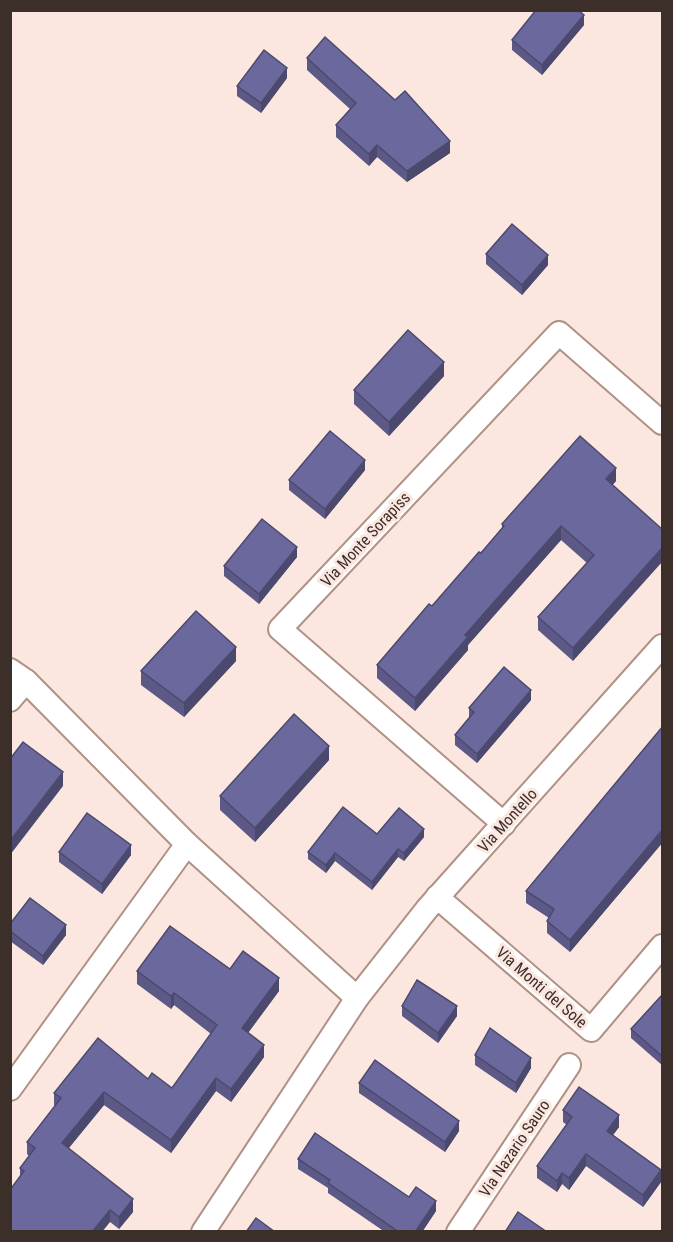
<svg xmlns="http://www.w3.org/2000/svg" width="673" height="1242" viewBox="0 0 673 1242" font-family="'Roboto Condensed',sans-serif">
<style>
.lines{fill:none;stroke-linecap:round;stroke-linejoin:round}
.street-casing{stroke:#b09185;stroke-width:26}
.street{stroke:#fff;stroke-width:22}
.wall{fill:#5c5987}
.shaded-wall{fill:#4b496e}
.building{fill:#6b689d;stroke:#4b496e;stroke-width:1.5}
.labels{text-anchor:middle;stroke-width:6;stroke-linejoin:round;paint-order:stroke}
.street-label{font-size:16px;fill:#3c2f2a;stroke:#fce7e0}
</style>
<rect width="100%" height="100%" fill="#fce7e0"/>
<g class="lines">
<defs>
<g id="street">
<polyline points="10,670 26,681 10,700"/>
<polyline points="26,681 187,844 357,998"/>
<polyline points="504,824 280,629 559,333 662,423"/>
<polyline points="437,897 591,1030 662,946"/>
<polyline points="10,1089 187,844"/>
<polyline points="203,1232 357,998 427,909 662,646"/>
<polyline points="458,1232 569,1065"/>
</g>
</defs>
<!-- street casing -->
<use href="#street" class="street-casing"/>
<!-- street -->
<use href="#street" class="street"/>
</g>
<!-- wall -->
<g class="wall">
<polygon points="584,25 542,75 512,50 512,40"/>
<polygon points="307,58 450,153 407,182 377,157 369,166 336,137 336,125 350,109 307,70"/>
<polygon points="287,78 261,113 237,96 237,86"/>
<polygon points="486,254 548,265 522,295 486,264"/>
<polygon points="444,376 389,436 354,404 354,390"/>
<polygon points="365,470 325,519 289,490 289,480"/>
<polygon points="616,481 612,485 573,661 538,630 538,617 587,563 561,540 468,645 468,650 415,711 377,678 377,665 481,553 502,528 502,524"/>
<polygon points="297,557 259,604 224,576 224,566"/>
<polygon points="236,661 184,717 141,685 141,671"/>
<polygon points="531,700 477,763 455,745 455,735 469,718 469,708"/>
<polygon points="663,726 663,842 570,952 547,933 547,921 549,918 526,903 526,891"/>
<polygon points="329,760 255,842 220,810 220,796"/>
<polygon points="377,834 424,837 404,861 398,857 372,890 335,861 326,873 308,859 308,852"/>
<polygon points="59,852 131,855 102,894 59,862"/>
<polygon points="10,924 66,935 43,965 10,941"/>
<polygon points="230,969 279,991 248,1033 264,1057 231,1102 216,1091 171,1153 104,1105 69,1148 133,1212 119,1229 110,1222 20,1178 20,1168 29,1156 27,1154 27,1142 55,1106 54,1105 54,1093 148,1079 172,1088 211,1034 174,1005 171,1009 137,984 137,971"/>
<polygon points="663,994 663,1066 631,1038 631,1029"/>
<polygon points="402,1006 457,1016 438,1043 402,1016"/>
<polygon points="475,1055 531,1068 516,1093 475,1065"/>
<polygon points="359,1083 459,1131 445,1152 359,1093"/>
<polygon points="563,1110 619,1127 613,1135 661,1182 643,1207 586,1166 569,1190 562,1184 557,1192 537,1178 537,1166 567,1125 563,1122"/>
<polygon points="298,1159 409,1197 436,1211 422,1232 385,1232 328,1193 328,1188 298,1169"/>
</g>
<!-- shaded-wall -->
<g class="shaded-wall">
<polygon points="584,15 584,25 542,75 542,65"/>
<polygon points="287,68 287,78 261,113 261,103"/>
<polygon points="450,141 450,153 407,182 407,171"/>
<polygon points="377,145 377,157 369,166 369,154"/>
<polygon points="548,255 548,265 522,295 522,285"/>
<polygon points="444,362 444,376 389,436 389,422"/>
<polygon points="365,460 365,470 325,519 325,509"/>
<polygon points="616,468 616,481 606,493 606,479"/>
<polygon points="561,526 561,540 468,645 468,650 415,711 415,698 465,635"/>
<polygon points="297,547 297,557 259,604 259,594"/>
<polygon points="663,547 663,561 573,661 573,648"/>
<polygon points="236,647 236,661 184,717 184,703"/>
<polygon points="531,690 531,700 477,763 477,754"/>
<polygon points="329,746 329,760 255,842 255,828"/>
<polygon points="63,772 63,786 10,855 10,841"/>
<polygon points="424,829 424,837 404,861 404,853"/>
<polygon points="663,829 663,842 570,952 570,940"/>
<polygon points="131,845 131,855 102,894 102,884"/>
<polygon points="398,849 398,857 372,890 372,882"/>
<polygon points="335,853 335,861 326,873 326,865"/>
<polygon points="66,925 66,935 43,965 43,956"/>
<polygon points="279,978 279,991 242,1041 242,1028"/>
<polygon points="174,993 174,1005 171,1009 171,996"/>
<polygon points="457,1006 457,1016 438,1043 438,1033"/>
<polygon points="264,1045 264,1057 231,1102 231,1089"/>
<polygon points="531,1058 531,1068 516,1093 516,1083"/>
<polygon points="216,1078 216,1091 171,1153 171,1140"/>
<polygon points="104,1092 104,1105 62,1156 62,1143"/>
<polygon points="619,1115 619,1127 607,1143 607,1131"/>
<polygon points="459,1121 459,1131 445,1152 445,1142"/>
<polygon points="586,1154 586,1166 569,1190 569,1178"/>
<polygon points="661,1170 661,1182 643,1207 643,1195"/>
<polygon points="562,1173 562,1184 557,1192 557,1181"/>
<polygon points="133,1199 133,1212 119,1229 119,1217"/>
<polygon points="436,1201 436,1211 422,1232 415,1232"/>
<polygon points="110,1210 110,1222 102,1232 92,1232"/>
</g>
<!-- building -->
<g class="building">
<polygon points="536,10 578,10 584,15 542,65 512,40"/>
<polygon points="325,37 395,100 405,91 450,141 407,171 377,145 369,154 336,125 356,103 307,58"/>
<polygon points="264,50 287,68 261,103 237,86"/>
<polygon points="512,224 548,255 522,285 486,254"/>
<polygon points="408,330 444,362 389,422 354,390"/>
<polygon points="330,431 365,460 325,509 289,480"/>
<polygon points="580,436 616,468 606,479 663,530 663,547 573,648 538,617 594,555 561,526 465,635 468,637 415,698 377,665 429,604 432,606 479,552 481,553 504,526 502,524"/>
<polygon points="262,519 297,547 259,594 224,566"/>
<polygon points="196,611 236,647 184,703 141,671"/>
<polygon points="504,667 531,690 477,754 455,735 474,712 469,708"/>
<polygon points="294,714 329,746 255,828 220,796"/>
<polygon points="663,726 663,829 570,940 547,921 554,909 526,891"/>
<polygon points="23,742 63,772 10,841 10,759"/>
<polygon points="343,807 377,834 399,808 424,829 404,853 398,849 372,882 335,853 326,865 308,852"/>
<polygon points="87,813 131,845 102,884 59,852"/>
<polygon points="30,898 66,925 43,956 10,931 10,924"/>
<polygon points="170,926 230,969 243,951 279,978 242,1028 264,1045 231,1089 216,1078 171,1140 104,1092 62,1143 133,1199 119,1217 110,1210 92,1232 10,1232 10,1190 24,1171 20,1168 35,1148 27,1142 61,1098 54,1093 98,1038 148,1079 152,1073 172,1088 217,1025 174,993 171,996 137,971"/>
<polygon points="417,980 457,1006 438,1033 402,1006"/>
<polygon points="663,994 663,1057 631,1029"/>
<polygon points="490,1028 531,1058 516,1083 475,1055"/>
<polygon points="375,1060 459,1121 445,1142 359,1083"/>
<polygon points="579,1087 619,1115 607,1131 661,1170 643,1195 586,1154 569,1178 562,1173 557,1181 537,1166 572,1117 563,1110"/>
<polygon points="315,1133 409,1197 416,1187 436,1201 415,1232 399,1232 328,1183 330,1180 298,1159"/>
<polygon points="518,1212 547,1232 505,1232"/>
<polygon points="256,1218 275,1232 246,1232"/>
</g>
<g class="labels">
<!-- street labels -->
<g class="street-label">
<text transform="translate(365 539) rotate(-47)" y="6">Via Monte Sorapiss</text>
<text transform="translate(507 820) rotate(-48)" y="6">Via Montello</text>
<text transform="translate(542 987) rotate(41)" y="6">Via Monti del Sole</text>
<text transform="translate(514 1148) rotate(-56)" y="6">Via Nazario Sauro</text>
</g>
</g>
<!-- border -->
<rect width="673" height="1242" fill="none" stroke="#3c2f2a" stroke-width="24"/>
</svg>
